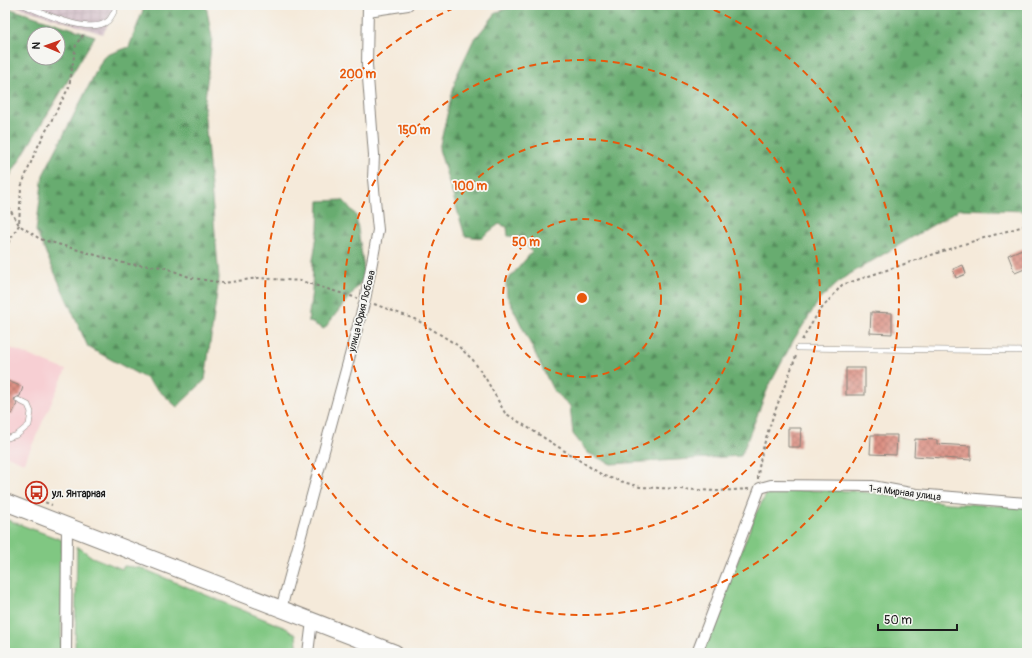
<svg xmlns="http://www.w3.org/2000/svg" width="1032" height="658" viewBox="0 0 1032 658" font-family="Pangolin,sans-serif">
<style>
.built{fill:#f7cfd3}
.industrial{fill:url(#industrial-grid)}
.grass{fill:#80c782;stroke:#4e724f}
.forest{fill:url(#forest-firs);stroke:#426446;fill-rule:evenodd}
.building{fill:url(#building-cross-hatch)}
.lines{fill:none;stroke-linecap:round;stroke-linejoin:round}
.service-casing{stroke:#88837b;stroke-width:6}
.minor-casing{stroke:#88837b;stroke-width:12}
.primary-casing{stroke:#88837b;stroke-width:18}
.path{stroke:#88837b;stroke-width:2;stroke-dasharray:3 3;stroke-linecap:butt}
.service{stroke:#fff;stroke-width:5}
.minor{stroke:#fff;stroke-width:10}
.primary{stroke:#fff;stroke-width:16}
.ring{fill:none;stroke:#e8590c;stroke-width:2;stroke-dasharray:7 5}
.labels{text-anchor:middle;stroke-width:3.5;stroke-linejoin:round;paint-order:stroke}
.street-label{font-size:10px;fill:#1c1c1c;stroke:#f6f6f2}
.poi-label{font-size:10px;font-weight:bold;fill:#1c1c1c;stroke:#f6f6f2;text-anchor:start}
.centre{fill:#e8590c;stroke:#f6f6f2;stroke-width:2}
.ring-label{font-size:12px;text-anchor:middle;font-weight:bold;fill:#e8590c;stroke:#f6f6f2;stroke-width:3.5;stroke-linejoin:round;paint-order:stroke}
</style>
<defs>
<pattern id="industrial-grid" width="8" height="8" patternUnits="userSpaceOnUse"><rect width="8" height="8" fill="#d2bdc7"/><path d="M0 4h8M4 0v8" fill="none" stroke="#b4a2aa"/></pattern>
<pattern id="forest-firs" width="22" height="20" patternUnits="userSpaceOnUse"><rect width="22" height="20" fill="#68ac70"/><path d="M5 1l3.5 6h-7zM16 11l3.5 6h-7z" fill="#558b5b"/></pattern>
<pattern id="building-cross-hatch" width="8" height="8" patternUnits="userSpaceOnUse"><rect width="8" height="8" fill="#dc9184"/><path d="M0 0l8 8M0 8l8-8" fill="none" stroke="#b2766b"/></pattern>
</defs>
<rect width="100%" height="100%" fill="#f6f6f2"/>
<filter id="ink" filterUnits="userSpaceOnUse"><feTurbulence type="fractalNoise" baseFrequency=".025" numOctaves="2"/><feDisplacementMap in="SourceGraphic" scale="8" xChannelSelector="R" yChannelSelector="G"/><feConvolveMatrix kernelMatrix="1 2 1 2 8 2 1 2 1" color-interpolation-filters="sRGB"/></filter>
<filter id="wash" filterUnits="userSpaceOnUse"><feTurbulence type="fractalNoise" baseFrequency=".012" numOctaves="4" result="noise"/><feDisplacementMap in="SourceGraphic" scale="16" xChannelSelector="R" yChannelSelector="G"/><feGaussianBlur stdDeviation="0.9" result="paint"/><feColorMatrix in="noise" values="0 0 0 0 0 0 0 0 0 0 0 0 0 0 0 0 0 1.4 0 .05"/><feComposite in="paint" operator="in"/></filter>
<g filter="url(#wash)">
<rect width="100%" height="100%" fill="#f5eada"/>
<!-- built -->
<polygon class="built" points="5,346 66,370 24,463 5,455"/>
<!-- industrial -->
<polygon class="industrial" points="12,5 118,5 103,34"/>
<!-- grass -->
<g class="grass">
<polygon points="782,490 856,491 948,503 1027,507 1027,653 702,653 756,513 767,493"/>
<polygon points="5,519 62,540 61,653 5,653"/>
<polygon points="77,546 92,557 122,569 124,566 141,568 288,629 296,635 298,653 75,653"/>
</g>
<!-- forest -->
<g class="forest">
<polygon points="145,5 206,5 212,38 204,108 219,278 205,380 177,407 145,378 88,347 36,231 43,175 104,56 129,47"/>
<polygon points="518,5 750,5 789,8 797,5 1027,5 1027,211 960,209 845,277 820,299 793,341 768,388 741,456 611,464 588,453 573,434 570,406 553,390 507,296 506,282 532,252 520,237 508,236 507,227 499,224 481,238 465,236 439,149 456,77 473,41 497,12"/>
<path d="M5 7 95 36 5 184ZM34 34H58V58H34Z"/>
<polygon points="343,200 356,215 365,277 324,329 308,321 312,290 313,260 318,229 319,201"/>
</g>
<g id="blocks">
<!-- building -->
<g class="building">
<polygon points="1027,247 1027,268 1015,273 1008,255"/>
<polygon points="963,265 966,274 956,278 953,269"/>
<polygon points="871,312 892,313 892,334 870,333"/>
<rect x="846" y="368" width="19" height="27"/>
<polygon points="5,380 23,387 20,396 14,399 17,404 12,414 5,411"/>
<polygon points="788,428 801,428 800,447 788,447"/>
<polygon points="871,435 897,435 896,455 870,454"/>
<polygon points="915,439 937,440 937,444 971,446 971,460 914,456"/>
</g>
</g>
</g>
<g filter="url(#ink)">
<use href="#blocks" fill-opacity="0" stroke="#88837b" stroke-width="1"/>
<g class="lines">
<defs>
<g id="service">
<path d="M23 5C41 12 90 36 108 21 112 17 115 10 117 5"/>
<polyline points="798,348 1027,351"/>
<polyline points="5,439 17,435 29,425 31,412 28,405 18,400"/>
</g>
<g id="minor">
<polyline points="368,11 408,5"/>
<polyline points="281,609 365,300 378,230 373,179 374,155 367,65 368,5"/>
<polyline points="66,653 67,526"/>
<polyline points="308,653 312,621"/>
<polyline points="697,653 760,488 771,485 872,486 916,494 1027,503"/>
</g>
<polyline id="primary" points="5,502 395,653"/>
</defs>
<!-- service casing -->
<use href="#service" class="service-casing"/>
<!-- minor casing -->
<use href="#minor" class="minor-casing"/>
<!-- primary casing -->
<use href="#primary" class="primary-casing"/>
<!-- path -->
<g class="path">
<polyline points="5,201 19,225 40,239 127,264 163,267 192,278 224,283 258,278 301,281 357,298"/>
<polyline points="5,248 19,225 21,187 36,150 69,87 76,44 85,33"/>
<polyline points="374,304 417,320 457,345 473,360 486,379 505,413 604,476 640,487 717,491 749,489"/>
<polyline points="802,340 818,313 842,285 964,244 1027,225"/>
<path d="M758 479C759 444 784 390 796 356"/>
<polyline points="34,498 52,505"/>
</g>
<!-- service -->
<use href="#service" class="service"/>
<!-- minor -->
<use href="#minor" class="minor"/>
<!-- primary -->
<use href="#primary" class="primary"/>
</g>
</g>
<!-- distance rings -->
<g class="ring">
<circle cx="582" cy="298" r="79"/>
<circle cx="582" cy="298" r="159"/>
<circle cx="582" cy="298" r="238"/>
<path d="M703 5A317 317 0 1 1 461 5"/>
</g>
<!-- icons -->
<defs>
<symbol id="bus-ring" viewBox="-11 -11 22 22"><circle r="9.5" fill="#f6f6f2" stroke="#c8321e" stroke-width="1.5"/><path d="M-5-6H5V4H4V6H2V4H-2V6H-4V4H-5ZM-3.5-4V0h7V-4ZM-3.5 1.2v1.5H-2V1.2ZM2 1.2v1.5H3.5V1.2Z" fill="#c8321e"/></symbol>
</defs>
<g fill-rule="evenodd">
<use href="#bus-ring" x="24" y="480" width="25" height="25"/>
</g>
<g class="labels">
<!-- street labels -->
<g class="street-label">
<text transform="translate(361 311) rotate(-76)" y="4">улица Юрия Лобова</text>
<text transform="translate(905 492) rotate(7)" y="4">1-я Мирная улица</text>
</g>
<!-- poi labels -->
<g class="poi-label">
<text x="52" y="497">ул. Янтарная</text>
</g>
</g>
<circle cx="582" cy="298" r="6" class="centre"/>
<g class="ring-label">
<text x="358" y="78">200 m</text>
<text x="414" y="134">150 m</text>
<text x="470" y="190">100 m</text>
<text x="526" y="246">50 m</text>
</g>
<!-- margin -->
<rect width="1032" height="658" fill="none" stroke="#f6f6f2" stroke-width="20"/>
<!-- north arrow -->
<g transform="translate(46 46) rotate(272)"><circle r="19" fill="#f6f6f2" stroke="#9f9f9c"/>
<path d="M0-3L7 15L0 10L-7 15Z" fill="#c8321e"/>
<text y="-6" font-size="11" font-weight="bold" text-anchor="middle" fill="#1c1c1c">N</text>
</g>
<!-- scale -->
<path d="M878 624v6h79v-6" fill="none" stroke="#1c1c1c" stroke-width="2"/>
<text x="884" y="624" font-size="12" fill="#1c1c1c" stroke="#f6f6f2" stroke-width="3" paint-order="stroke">50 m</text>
</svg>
